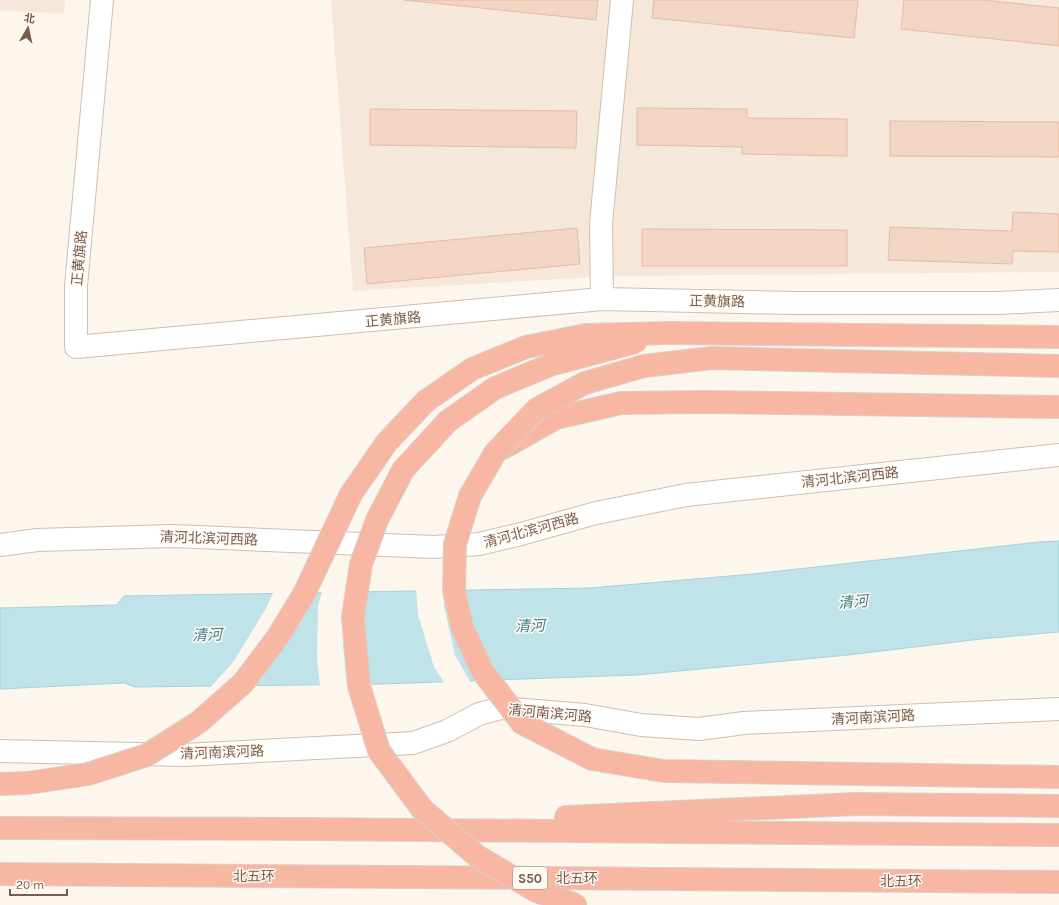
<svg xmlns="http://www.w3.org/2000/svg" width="1059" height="905" viewBox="0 0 1059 905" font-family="Karla,'Noto Sans SC',sans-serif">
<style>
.residential{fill:#f5e8da}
.water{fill:#bfe3e8;stroke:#a5d3da}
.pier{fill:#fdf6ec}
.building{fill:#f3d5c3;stroke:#e6bba3}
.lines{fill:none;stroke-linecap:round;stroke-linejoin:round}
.minor-casing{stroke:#d1beb0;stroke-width:24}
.highway-casing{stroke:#dad1cd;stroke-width:24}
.minor{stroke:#fff;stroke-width:22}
.highway{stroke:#f7b7a3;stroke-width:22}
.highway-bridge-casing{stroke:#dad1cd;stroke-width:24;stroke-linecap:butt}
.highway-bridge{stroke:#f7b7a3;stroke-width:22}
.labels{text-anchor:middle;stroke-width:3;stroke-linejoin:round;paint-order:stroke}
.shield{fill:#fffaf3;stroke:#a28b7f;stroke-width:1}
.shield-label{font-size:13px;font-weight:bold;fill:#7a5c4d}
.street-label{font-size:14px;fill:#7a5c4d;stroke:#fffaf3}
.water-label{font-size:15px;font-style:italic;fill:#437c86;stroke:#fffaf3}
</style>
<rect width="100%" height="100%" fill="#fdf6ec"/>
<!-- residential -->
<g class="residential">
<polygon points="0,0 65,0 64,14 0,10"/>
<polygon points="331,0 1059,0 1059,272 612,276 353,291"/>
</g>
<!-- water -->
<polygon class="water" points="1059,541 1059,632 981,639 848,655 637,675 382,684 135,687 124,683 0,689 0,608 117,605 124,596 590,588 753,574 1039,542"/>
<!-- pier -->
<g class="pier">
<polygon points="444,589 444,606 455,655 471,683 445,684 434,667 418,615 416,590"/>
<polygon points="274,591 295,591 234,688 210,688 234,661 265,610"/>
<polygon points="322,591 348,591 343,644 347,686 320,686 317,658 318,606"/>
</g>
<!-- building -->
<g class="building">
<polygon points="404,0 598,0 596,20"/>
<polygon points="654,0 858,0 854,38 652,18"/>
<polygon points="904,0 983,0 1059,8 1059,46 901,29"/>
<polygon points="637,108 747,109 747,118 847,119 847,156 742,154 742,147 637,145"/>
<polygon points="370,109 577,111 576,148 370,145"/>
<polygon points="890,121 1059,122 1059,157 890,156"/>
<polygon points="1013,212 1059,214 1059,252 1013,251 1012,264 888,260 890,227 1012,231"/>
<polygon points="577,228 580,264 367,284 364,248"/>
<polygon points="642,229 847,230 847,266 642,266"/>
</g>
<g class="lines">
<defs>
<g id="minor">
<polyline points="102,0 76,286 76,347 602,299 794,303 998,303 1059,300"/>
<polyline points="602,299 601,224 622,0"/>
<polyline points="0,545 37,540 173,536 434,547 479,544 521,534 596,513 686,495 1059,455"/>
<polyline points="0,751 184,755 413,743 447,731 479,714 501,708 585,715 641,725 699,729 744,723 1059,709"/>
</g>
<g id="highway">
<polyline points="670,333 1059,337"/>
<polyline points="503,448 556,418 621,403 703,402 1059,407"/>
<polyline points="592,759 664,771 1059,777"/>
<polyline points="566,817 855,804 1059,806"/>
<polyline points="0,828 305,829 1059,835"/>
<polyline points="0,874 1059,882"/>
</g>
</defs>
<!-- minor casing -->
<use href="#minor" class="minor-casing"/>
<!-- highway casing -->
<use href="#highway" class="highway-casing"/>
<!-- minor -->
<use href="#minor" class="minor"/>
<!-- highway -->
<use href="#highway" class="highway"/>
<defs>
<g id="highway-bridge">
<polyline points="592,759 522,723 483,672 462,627 454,590 455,544 470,496 495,453 537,409 585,383 644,366 712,358 1059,366"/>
<polyline points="0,784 28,783 88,774 147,755 199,722 243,683 277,638 304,594 351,494 387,442 426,401 472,369 526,347 586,335 670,333"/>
<polyline points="576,905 536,891 477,856 422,809 379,751 359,686 353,617 361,564 377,520 403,470 448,421 495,388 550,365 636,342"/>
</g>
</defs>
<!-- highway-bridge casing -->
<use href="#highway-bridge" class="highway-bridge-casing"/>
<!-- highway-bridge -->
<use href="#highway-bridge" class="highway-bridge"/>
</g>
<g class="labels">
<!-- shield labels -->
<rect class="shield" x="513" y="867" width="34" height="22" rx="3"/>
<g class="shield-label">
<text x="530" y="883">S50</text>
</g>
<!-- street labels -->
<g class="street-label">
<text transform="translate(79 258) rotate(-85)" y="5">正黄旗路</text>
<text transform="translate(717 301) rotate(1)" y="5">正黄旗路</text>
<text transform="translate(393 319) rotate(-5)" y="5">正黄旗路</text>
<text transform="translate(850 477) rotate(-6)" y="5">清河北滨河西路</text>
<text transform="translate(531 530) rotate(-15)" y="5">清河北滨河西路</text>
<text transform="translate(209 538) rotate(2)" y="5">清河北滨河西路</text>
<text transform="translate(550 713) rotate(5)" y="5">清河南滨河路</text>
<text transform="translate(873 717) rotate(-3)" y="5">清河南滨河路</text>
<text transform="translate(222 752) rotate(-2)" y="5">清河南滨河路</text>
<text x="254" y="881">北五环</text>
<text x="577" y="883">北五环</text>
<text x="901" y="886">北五环</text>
</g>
<!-- water labels -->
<g class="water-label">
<text transform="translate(853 602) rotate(-5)" y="5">清河</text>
<text transform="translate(530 626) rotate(-2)" y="5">清河</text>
<text transform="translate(207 635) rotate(-2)" y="5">清河</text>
</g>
</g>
<!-- north arrow -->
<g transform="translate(28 28) rotate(9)" stroke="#fffaf3" stroke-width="3" paint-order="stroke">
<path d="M0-3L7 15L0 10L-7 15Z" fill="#7a5c4d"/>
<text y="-6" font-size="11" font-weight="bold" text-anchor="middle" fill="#7a5c4d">北</text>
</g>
<!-- scale -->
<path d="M10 889v6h57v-6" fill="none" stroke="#7a5c4d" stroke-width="2"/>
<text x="16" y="889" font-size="12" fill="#7a5c4d" stroke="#fffaf3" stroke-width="3" paint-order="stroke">20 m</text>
</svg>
